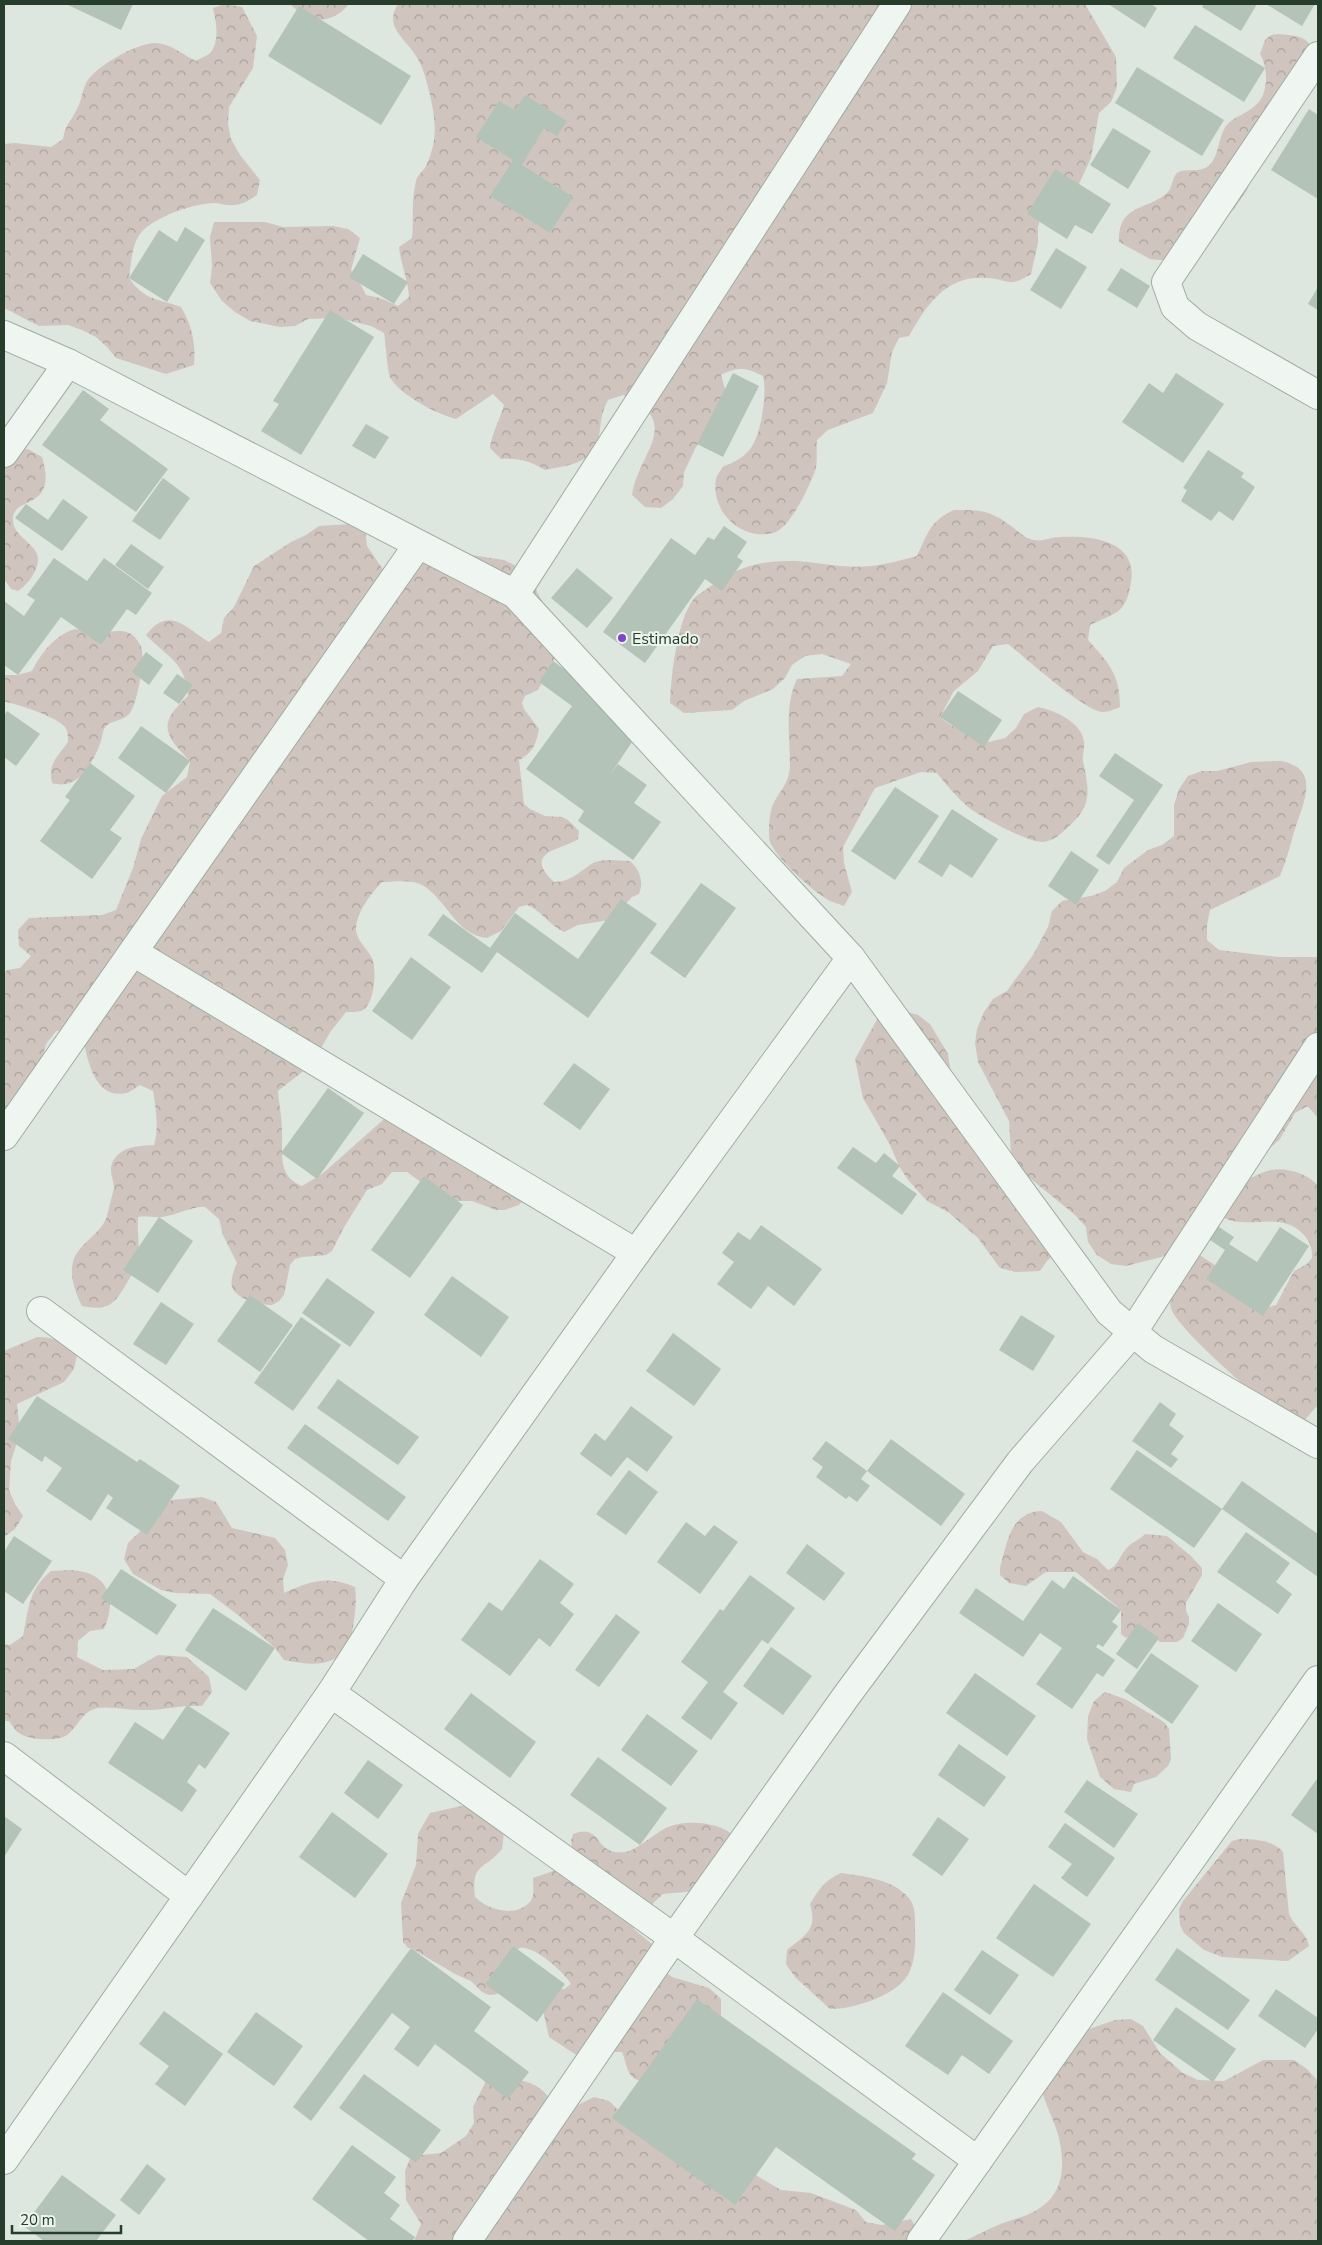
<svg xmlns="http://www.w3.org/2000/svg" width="1322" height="2245" viewBox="0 0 1322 2245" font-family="'Nunito Sans',sans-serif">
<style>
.forest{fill:url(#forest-crowns)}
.building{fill:#b4c3b8}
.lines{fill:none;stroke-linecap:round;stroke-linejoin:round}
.minor-casing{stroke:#9fada2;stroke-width:30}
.tertiary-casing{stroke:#9fada2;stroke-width:30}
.minor{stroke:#eff5f1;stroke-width:28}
.tertiary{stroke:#eff5f1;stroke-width:28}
.poi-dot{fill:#8243ca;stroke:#ecf4ee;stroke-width:2}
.labels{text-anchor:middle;stroke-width:4;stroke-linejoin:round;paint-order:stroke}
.poi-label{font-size:16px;fill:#273d2c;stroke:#ecf4ee;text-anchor:start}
</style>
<defs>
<pattern id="forest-crowns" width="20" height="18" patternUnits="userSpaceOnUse" patternTransform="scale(1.25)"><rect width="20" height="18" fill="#d0c5be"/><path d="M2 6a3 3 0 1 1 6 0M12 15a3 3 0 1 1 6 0" fill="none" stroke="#a9a19b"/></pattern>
</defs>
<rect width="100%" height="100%" fill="#dde6df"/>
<!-- forest -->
<g class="forest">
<path d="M225 4 242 7 257 36 253 68 229 107 228 124 231 139 240 155 260 180 257 195C248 201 240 206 229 205 224 205 219 203 214 203 199 204 185 208 172 213 134 230 134 238 129 278 145 301 157 298 181 307 192 325 196 344 194 365L166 374 116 358 107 347 96 337 82 330 68 325 39 326 4 308V144L15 143 51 147 63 139C66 124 69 124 76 111 81 103 82 92 86 83 95 66 136 44 154 43 170 43 182 54 196 61 200 58 208 56 211 52 220 40 216 21 213 8Z"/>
<path d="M290 4H349C331 26 309 23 290 4Z"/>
<path d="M398 4H1085L1116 57 1117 87 1111 102 1099 113 1091 158 1078 186 1042 214 1038 227V243L1031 274C1009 288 1010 280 988 278 947 274 927 304 909 336L899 338 892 352 887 383 873 413 828 430 817 440C816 450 818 462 815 471 809 487 790 529 773 533 741 541 710 511 716 479 717 475 721 470 724 466 751 457 757 442 762 416 764 402 766 390 763 376 746 368 739 366 721 375L725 389 721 404 709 434 697 445 684 472 683 486 673 499 661 508 645 507 632 495C638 453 685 422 623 395L608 400C599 418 602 424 598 441 592 464 564 466 545 470 530 461 519 458 501 459L490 448C492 432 500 420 504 405L493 394 456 419C437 414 402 396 391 379 387 373 386 343 384 333L371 326 338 318 308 319 295 326 280 327 250 321 235 312 222 301 210 283 212 267 210 237 214 222H265L283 227 333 226 348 229 360 238 351 270 360 283 366 295 380 298 398 306 409 297C408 279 401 265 399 247L412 238C414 219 411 200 416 181 417 175 424 171 426 166 438 139 436 123 430 95 427 83 423 66 416 56 406 39 383 27 398 4Z"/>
<path d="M1278 34C1292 36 1309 34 1312 51L1255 157 1250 182 1247 190 1234 209 1206 240 1166 260H1158L1150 259 1119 242C1118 203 1148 211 1168 192 1174 186 1171 174 1181 171 1189 169 1199 172 1207 167 1219 160 1218 137 1226 126 1234 116 1249 113 1257 104 1269 92 1268 67 1260 54L1265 40 1271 35Z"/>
<path d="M28 449 42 457C59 513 10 494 13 521 14 535 30 541 36 552 43 565 29 584 18 591L11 589 4 579V458L12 452Z"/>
<path d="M954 510C980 510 990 510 1011 526 1017 530 1023 537 1030 539 1042 543 1049 537 1060 537 1091 535 1138 540 1131 582 1126 614 1117 612 1090 625L1088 640C1109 663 1120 675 1120 707 1115 709 1109 712 1104 712 1086 713 1025 657 1008 644L993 646 978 671 954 691 940 717C955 731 972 732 989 742L1005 738 1016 728 1024 714 1038 707C1054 710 1082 722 1084 742 1085 748 1082 754 1083 761 1089 790 1093 805 1069 826 1061 834 1055 840 1044 842 1030 844 979 816 968 807 957 797 946 785 937 773L921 772 875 788 843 847 844 863 852 892 844 906C840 904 834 903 830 901 813 892 777 859 770 842 768 833 769 819 771 811 775 794 789 787 790 766 790 737 784 706 797 679L842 676 851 664 822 654 805 656 792 665 785 678 773 689 744 701 732 710 684 713 670 703C671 677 677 621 693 600 696 595 703 592 708 588 737 567 760 560 796 561 812 562 827 565 842 566 868 569 892 563 917 556 928 533 930 521 954 510Z"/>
<path d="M350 524 365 531 367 546 384 571 406 566 452 552 504 560 533 574 537 592 545 606V613L557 654 538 690 525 696 522 703 524 709 539 729C536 744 533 753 519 760L524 804 530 809 545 816 562 817 568 820 579 831 578 839C563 850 521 851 554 882 570 882 578 873 590 865 600 857 619 861 630 861 640 870 644 882 639 894L632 897 610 920 578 925 564 932C549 925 542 911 527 905L519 907 501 931 487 938C454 934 447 899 422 885 411 879 394 882 382 882 371 894 357 911 356 928 355 939 367 948 372 958 377 969 375 1006 361 1011 357 1012 350 1012 346 1012L331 1031 311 1065 278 1091C279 1104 282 1118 282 1131 283 1154 277 1176 302 1186L322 1174 383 1120 391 1117 524 1199 519 1205 504 1210H496L472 1201H447L407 1172H392L382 1184 367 1190 343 1229 332 1251 326 1255 302 1257 295 1259 290 1265 284 1295 279 1301 272 1305C260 1305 237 1300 232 1287 230 1280 234 1270 237 1263L223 1235 219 1219 205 1207C192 1206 177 1215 162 1217 154 1218 147 1215 138 1217 137 1232 140 1249 138 1264 137 1272 131 1274 128 1281 115 1303 110 1312 82 1306 76 1294 69 1276 73 1262 78 1243 101 1235 107 1216 108 1212 114 1189 114 1187 113 1176 107 1169 115 1158 124 1146 140 1146 154 1145 159 1128 156 1109 153 1091L140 1085C136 1087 131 1092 126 1093 95 1100 88 1061 83 1039L70 1030 56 1031 46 1044 42 1060 4 1118V974L7 970 20 968 31 956 19 946 18 930 29 918 102 915 116 910 133 868 141 839 162 796 187 777 190 761C163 734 158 723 188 696 186 662 167 657 146 635 170 605 185 628 209 642L221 633 224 618 234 607 254 566 291 542 306 535 319 526Z"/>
<path d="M75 629C83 630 91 632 98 632 113 633 127 626 137 640 139 643 142 647 142 651 144 662 137 710 127 716 119 722 109 720 104 729 102 734 102 739 100 744 92 764 78 791 52 783 47 764 59 755 68 742 68 736 68 730 64 726 56 717 16 703 4 702V675H18L32 671C41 653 55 635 75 629Z"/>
<path d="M1281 761C1322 769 1303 803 1294 832 1290 847 1286 861 1280 876L1210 910 1207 925V940L1219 950 1279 957H1318V1128L1317 1117 1308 1106 1295 1113 1280 1139 1257 1160 1241 1183C1250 1179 1261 1172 1271 1170 1286 1167 1309 1174 1318 1186V1405L1302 1423C1290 1417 1276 1411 1265 1403 1247 1388 1176 1327 1171 1308 1165 1283 1178 1268 1191 1249L1225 1272 1269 1307 1276 1305 1294 1271 1307 1264 1312 1258C1312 1246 1310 1242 1303 1234 1281 1210 1249 1230 1224 1218L1222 1210 1173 1254 1126 1266 1111 1264 1097 1255 1088 1242 1086 1227 1075 1215 1020 1170 1053 1256 1047 1261 1040 1271 1015 1272 1000 1268 978 1238 948 1212 927 1201 908 1180 899 1166 890 1145 863 1098 855 1059 879 1016 901 1010 918 1015 930 1024 948 1054 954 1095 1018 1168 1011 1154 1009 1121 978 1062 975 1043 977 1029 984 1012 993 999 1007 991 1033 955 1048 927 1052 911 1062 901 1091 896 1105 891 1117 882 1124 868 1148 850 1162 845 1174 836V805L1179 789 1188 776 1202 771H1217L1251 762Z"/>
<path d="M37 1337C55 1337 65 1342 77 1355L74 1369 64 1382 17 1404 20 1433 11 1461 9 1490 15 1504 23 1516 15 1529 4 1537V1351Z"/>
<path d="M202 1497 216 1502 232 1528 275 1538 285 1550 288 1565 283 1579 284 1593C310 1581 328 1575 355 1587 358 1607 352 1628 350 1648 329 1668 310 1665 284 1660L275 1648 238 1615 210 1594 176 1593 161 1590 133 1574 124 1559 128 1543 151 1521 159 1509 172 1500Z"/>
<path d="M1042 1511 1061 1522 1083 1552 1097 1559 1108 1570C1118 1566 1119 1557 1126 1549 1131 1542 1140 1540 1145 1534L1167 1536 1191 1556 1202 1568V1575L1186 1603V1611L1189 1617V1624L1183 1638 1177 1642H1160L1148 1632H1140L1126 1638 1121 1634V1610L1076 1572H1046L1026 1586 1009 1583 1000 1575V1568C1007 1543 1010 1512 1042 1511Z"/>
<path d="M51 1571C60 1571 70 1569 79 1571 111 1576 116 1603 104 1629L90 1631 78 1641 77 1657 103 1670 134 1669 158 1655 187 1657 209 1677 212 1692 202 1706C181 1704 162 1711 141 1710 127 1710 111 1706 98 1708 83 1710 78 1727 67 1735 58 1742 28 1740 19 1733 15 1731 12 1725 9 1721H4V1644L10 1645 23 1636C29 1608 28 1590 51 1571Z"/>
<polygon points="1105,1692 1125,1699 1159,1719 1165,1723 1169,1729 1171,1759 1168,1766 1156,1777 1134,1784 1131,1792 1114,1789 1100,1777 1087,1739 1088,1716 1094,1701"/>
<path d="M461 1806H484L505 1824 502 1849C484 1871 471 1862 475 1897 488 1910 515 1918 530 1902 535 1896 533 1885 533 1878L556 1870 573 1856 571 1841 573 1834C603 1822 593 1856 625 1852 638 1850 656 1832 668 1827 686 1819 721 1822 734 1836L696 1891 663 1894 633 1922 634 1929 659 1950 665 1971 672 1977 709 1988 721 1999V2015L714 2027 642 2082C625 2076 628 2066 622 2052H606L584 2060 549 2037 542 2006 550 1989H564L571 1984C565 1973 534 1945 520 1948 517 1949 515 1951 513 1952L503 1988 497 1994 489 1995 482 1992 471 1981 455 1974 411 1948H408L403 1942 401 1903 416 1865 418 1834 430 1813Z"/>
<path d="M1239 1839C1255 1839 1273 1840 1283 1852L1289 1914C1294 1926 1307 1933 1309 1946L1288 1961 1222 1957 1204 1950 1184 1933 1180 1925 1179 1909 1183 1901 1227 1847 1232 1841Z"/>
<path d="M841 1873C863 1876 892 1879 908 1897 916 1905 915 1919 915 1930 916 1943 915 1963 908 1975 895 1996 854 2009 830 2009L795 1977 786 1964 787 1950C805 1935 818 1930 810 1904 819 1889 825 1880 841 1873Z"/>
<path d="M1131 2019 1143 2026 1160 2053 1183 2073 1198 2080 1224 2081 1263 2060H1294L1307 2069 1318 2081V2241H964C978 2235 991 2227 1006 2222 1014 2219 1023 2217 1031 2213 1063 2198 1066 2170 1059 2138 1055 2121 1045 2105 1041 2087L1072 2035 1115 2020Z"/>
<path d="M487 2079C507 2079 527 2077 543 2091 553 2101 551 2103 566 2111L594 2097 609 2101 665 2156 754 2174 781 2190 811 2193 856 2210 866 2222 882 2225 911 2219 916 2228 917 2241H414L421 2224 406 2200 405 2171 411 2156 441 2153 466 2136 474 2123 473 2107Z"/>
</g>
<!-- building -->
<g class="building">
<polygon points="66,4 133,4 121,30"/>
<polygon points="1108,4 1151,4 1157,8 1145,28"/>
<polygon points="1204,4 1257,4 1241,31 1202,7"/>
<polygon points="1266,4 1315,4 1302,26"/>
<polygon points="299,6 411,76 381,125 268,56"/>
<polygon points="1195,25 1265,68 1244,102 1173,58"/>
<polygon points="1137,67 1224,120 1202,156 1115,103"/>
<polygon points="525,95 567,121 557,136 544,128 522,165 573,197 550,233 490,196 513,160 476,137 499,101 515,110"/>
<polygon points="1309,109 1318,115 1318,199 1271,170"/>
<polygon points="1113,128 1151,151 1128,189 1090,165"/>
<polygon points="1055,169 1111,204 1092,234 1075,225 1067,239 1027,214"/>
<polygon points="185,227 205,240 167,302 129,278 159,230 177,242"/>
<polygon points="1056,248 1087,267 1061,309 1030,290"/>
<polygon points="363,254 408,282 394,304 349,277"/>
<polygon points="1121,268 1150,286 1137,308 1107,290"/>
<polygon points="1318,287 1318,310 1308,304"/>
<polygon points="330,310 374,337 301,455 261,431 279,404 273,401"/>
<polygon points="733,373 759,386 723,457 697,444"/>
<polygon points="1176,373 1224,404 1183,463 1122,422 1149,383 1163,393"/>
<polygon points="83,390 109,409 100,420 168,469 136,512 42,445"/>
<polygon points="366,424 389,437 375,459 352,446"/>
<polygon points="1208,450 1244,473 1241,477 1255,487 1233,521 1219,511 1211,521 1181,501 1187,490 1183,488"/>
<polygon points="163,478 190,498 160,540 132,521"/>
<polygon points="63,499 88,517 62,551 15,518 26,504 48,520"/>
<polygon points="724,526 747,542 737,557 743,561 722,591 705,579 645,663 603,632 671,538 695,555 708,537 714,540"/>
<polygon points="131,544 164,567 148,589 115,565"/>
<polygon points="54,558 87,581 104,558 152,593 136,615 127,609 101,645 61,617 18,675 4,665 4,601 24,616 35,600 27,595"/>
<polygon points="577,568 613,598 587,628 551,598"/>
<polygon points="146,652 163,665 149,685 132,672"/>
<polygon points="553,661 587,686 636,736 610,775 618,764 647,785 634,803 661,822 633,860 578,821 584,811 526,769 572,706 539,682"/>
<polygon points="177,674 193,685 179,704 163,693"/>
<polygon points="958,691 1002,720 984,747 940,717"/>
<polygon points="7,711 40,734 16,766 4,757 4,716"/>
<polygon points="141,726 190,761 166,793 118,758"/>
<polygon points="1115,753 1163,785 1109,865 1096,856 1134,800 1099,776"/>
<polygon points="90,763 135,796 110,830 122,838 92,879 40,841 70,800 65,797"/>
<polygon points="895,787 939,816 895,880 851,851"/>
<polygon points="952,809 998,839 972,878 950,864 942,877 918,862"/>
<polygon points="1071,851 1099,870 1076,905 1048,886"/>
<polygon points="701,883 736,908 685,978 650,953"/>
<polygon points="621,899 657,924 588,1018 497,952 482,973 428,935 443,914 490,948 515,913 578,959"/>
<polygon points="411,957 451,987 412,1040 372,1011"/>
<polygon points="574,1063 610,1089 580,1130 543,1104"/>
<polygon points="328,1088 364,1113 317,1179 281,1153"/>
<polygon points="853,1147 876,1163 884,1153 900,1166 892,1176 917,1194 902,1215 837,1168"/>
<polygon points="424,1176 463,1205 410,1278 371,1250"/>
<polygon points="159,1217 193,1241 158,1293 123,1270"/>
<polygon points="761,1225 822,1269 794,1306 768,1286 751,1309 717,1284 734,1262 722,1253 738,1232 750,1240"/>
<polygon points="1216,1225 1234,1237 1229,1244 1257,1262 1280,1227 1309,1246 1263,1316 1206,1279 1225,1250 1207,1238"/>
<polygon points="452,1276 509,1317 481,1357 424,1315"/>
<polygon points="327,1278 375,1312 350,1347 302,1313"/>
<polygon points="250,1295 293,1325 260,1372 217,1341"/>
<polygon points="161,1302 194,1324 166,1365 133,1344"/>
<polygon points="1021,1315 1055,1336 1033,1371 999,1350"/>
<polygon points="301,1317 341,1345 293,1411 254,1383"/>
<polygon points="673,1333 721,1369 694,1406 646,1371"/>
<polygon points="338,1379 419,1437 398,1465 317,1408"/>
<polygon points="37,1396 137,1462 140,1459 180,1486 147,1535 106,1508 113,1498 108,1494 91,1521 46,1491 62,1468 45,1456 42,1462 8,1439"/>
<polygon points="1160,1402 1176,1414 1169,1425 1184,1436 1171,1454 1178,1459 1171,1468 1132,1441"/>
<polygon points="631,1406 673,1437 647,1472 627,1457 611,1477 580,1454 595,1433 605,1441"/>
<polygon points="305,1424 406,1497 388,1521 287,1448"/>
<polygon points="891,1439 965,1494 941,1526 867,1471 861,1479 870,1486 857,1502 849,1496 846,1499 816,1477 823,1467 812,1459 826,1441 867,1471"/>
<polygon points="1137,1450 1222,1509 1194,1548 1110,1489"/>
<polygon points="629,1470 658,1492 626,1535 596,1514"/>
<polygon points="1242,1481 1318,1534 1318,1577 1222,1509"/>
<polygon points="686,1522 705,1536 714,1525 738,1542 700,1594 657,1562"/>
<polygon points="1246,1532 1290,1563 1276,1582 1292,1594 1278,1614 1217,1572"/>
<polygon points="14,1536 52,1561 23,1604 4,1591 4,1552"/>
<polygon points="807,1544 845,1573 824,1601 786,1573"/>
<polygon points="540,1559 574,1584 560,1603 574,1614 550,1647 539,1638 510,1676 461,1640 489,1602 502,1611"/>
<polygon points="121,1569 177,1605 157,1635 101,1598"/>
<polygon points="750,1575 795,1608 768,1644 762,1640 723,1692 738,1703 711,1740 681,1718 708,1682 681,1662 720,1609 723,1611"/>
<polygon points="1073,1576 1121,1610 1112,1622 1118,1626 1103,1647 1098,1644 1096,1647 1115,1660 1103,1677 1097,1673 1072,1709 1036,1684 1062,1648 1040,1633 1023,1657 959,1613 976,1588 1023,1621 1052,1580 1064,1589"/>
<polygon points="1218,1603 1262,1634 1236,1672 1191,1641"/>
<polygon points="213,1608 275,1648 246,1691 185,1650"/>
<polygon points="616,1614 640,1632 599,1687 575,1670"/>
<polygon points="1138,1623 1159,1638 1137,1669 1116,1654"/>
<polygon points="771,1647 812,1676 783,1715 743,1686"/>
<polygon points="1151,1653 1199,1686 1172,1724 1124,1691"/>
<polygon points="975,1673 1036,1716 1007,1756 946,1713"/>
<polygon points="471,1693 536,1742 510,1778 444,1729"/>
<polygon points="187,1705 230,1733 205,1769 199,1764 187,1782 197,1790 182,1812 108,1763 135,1722 163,1740"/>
<polygon points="647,1714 698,1751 671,1786 621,1750"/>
<polygon points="959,1744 1006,1777 984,1807 938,1775"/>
<polygon points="598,1757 667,1808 640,1845 570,1795"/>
<polygon points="368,1760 403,1785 378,1819 344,1793"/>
<polygon points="1317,1779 1318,1780 1318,1834 1291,1815"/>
<polygon points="1087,1780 1138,1814 1114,1848 1064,1812"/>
<polygon points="332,1812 388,1854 355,1898 299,1857"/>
<polygon points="4,1816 22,1829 4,1857"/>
<polygon points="938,1817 969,1839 942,1876 912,1855"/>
<polygon points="1065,1823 1115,1858 1087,1897 1061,1878 1072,1864 1048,1847"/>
<polygon points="1034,1884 1091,1924 1053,1977 996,1938"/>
<polygon points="513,1946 565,1984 537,2022 485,1984"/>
<polygon points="411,1948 491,2007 474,2031 529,2072 508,2099 435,2044 418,2067 394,2049 410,2027 392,2013 311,2121 293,2107"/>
<polygon points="1177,1948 1250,2000 1228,2030 1155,1980"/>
<polygon points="982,1950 1019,1975 990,2015 954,1990"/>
<polygon points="1276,1989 1318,2018 1318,2029 1305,2048 1258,2016"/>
<polygon points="943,1992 1013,2041 989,2074 962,2055 948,2075 905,2046"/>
<polygon points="697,1999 916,2154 912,2159 935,2175 895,2231 776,2147 735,2205 612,2118"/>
<polygon points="1176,2007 1236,2049 1213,2082 1153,2040"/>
<polygon points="164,2011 223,2054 185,2106 155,2084 169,2066 139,2044"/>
<polygon points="256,2012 303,2046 274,2086 227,2052"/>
<polygon points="364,2074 441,2130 416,2163 339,2108"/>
<polygon points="352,2145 396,2177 384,2193 400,2205 390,2219 415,2237 412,2241 369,2241 312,2199"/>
<polygon points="147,2164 166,2179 139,2215 120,2200"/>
<polygon points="62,2175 116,2215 96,2241 44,2241 24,2226"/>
</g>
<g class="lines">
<defs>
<g id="minor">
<polyline points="1318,56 1166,282 1175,307 1197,326 1318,395"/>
<polyline points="4,453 68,363"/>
<polyline points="515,594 897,4"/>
<polyline points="133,952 636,1253"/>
<polyline points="4,1136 417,546"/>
<polyline points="41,1311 404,1579"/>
<polyline points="331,1693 674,1938 978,2161"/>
<polyline points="4,1756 189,1896"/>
<polyline points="4,2160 331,1693 404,1579 636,1253 851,958"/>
<polyline points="467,2241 674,1938 847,1695 1020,1462 1132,1333 1318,1047"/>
<polyline points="921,2241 1318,1680"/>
</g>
<polyline id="tertiary" points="4,335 68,363 515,594 851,958 1109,1312 1153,1349 1318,1444"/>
</defs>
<!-- minor casing -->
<use href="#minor" class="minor-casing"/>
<!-- tertiary casing -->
<use href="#tertiary" class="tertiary-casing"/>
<!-- minor -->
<use href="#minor" class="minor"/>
<!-- tertiary -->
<use href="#tertiary" class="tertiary"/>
</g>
<!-- markers -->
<circle class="poi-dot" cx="622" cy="638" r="5"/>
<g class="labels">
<!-- poi labels -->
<g class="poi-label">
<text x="632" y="644">Estimado</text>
</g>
</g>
<!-- border -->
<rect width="1322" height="2245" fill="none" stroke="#273d2c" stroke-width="10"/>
<!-- scale -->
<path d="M12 2225v8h109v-8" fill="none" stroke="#273d2c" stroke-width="2.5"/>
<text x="20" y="2225" font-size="15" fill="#273d2c" stroke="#ecf4ee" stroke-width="4" paint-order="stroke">20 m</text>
</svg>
